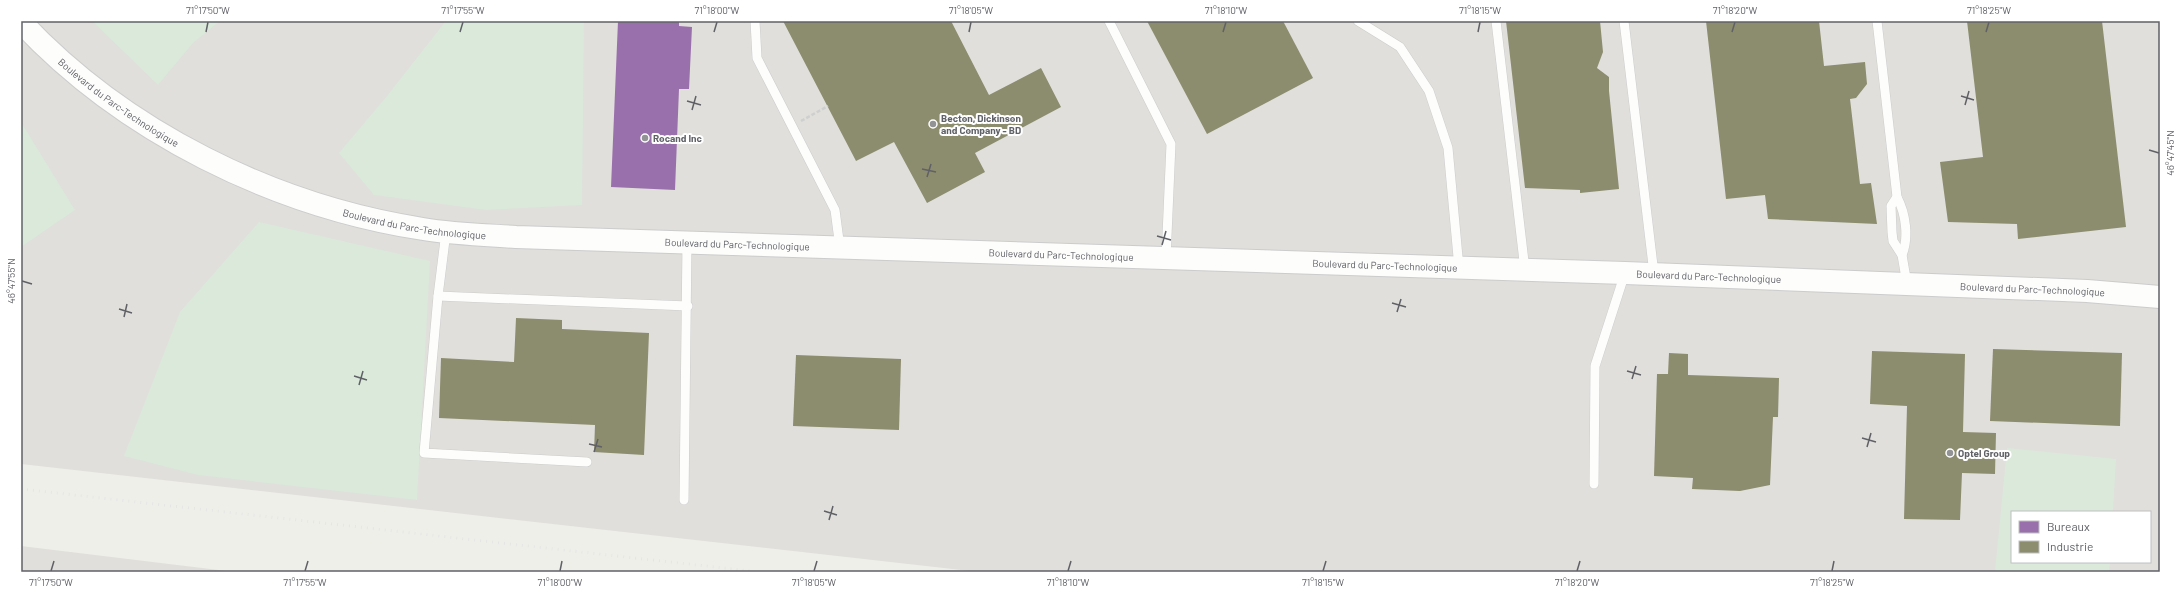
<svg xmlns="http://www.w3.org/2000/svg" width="2181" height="593" viewBox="0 0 2181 593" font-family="Barlow,sans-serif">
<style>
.industrial{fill:#e0dfdb;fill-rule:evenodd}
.green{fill:#dae9da}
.offices{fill:#9970ab}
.industry{fill:#8c8c6e}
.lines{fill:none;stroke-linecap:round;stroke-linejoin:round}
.service-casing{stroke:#ccc;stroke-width:10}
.tertiary-casing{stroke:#ccc;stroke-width:24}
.path{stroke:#cdd0cf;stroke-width:2.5;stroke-dasharray:4 2;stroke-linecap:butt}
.service{stroke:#fdfdfc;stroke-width:9}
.tertiary{stroke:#fdfdfc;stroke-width:22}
.rail{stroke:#e5e5e4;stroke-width:3;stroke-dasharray:1 5;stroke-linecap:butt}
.ticks{fill:none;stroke:#606167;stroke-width:1.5}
.poi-dot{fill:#929395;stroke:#fff;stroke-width:1.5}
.labels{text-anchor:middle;stroke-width:4;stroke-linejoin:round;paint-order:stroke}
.street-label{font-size:10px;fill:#606167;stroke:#fff}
.poi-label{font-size:10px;font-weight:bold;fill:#606167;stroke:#fff;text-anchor:start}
.neatline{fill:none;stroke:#606167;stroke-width:1.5}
.ticks-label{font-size:10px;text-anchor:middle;fill:#606167}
</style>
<rect width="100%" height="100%" fill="#efefea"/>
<!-- industrial -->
<g class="industrial">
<path d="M21 21H2160V572H979L21 464ZM2012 512H2150V562H2012Z"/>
<polygon points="21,546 235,572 21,572"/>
</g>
<!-- green -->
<g class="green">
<polygon points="92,21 220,21 193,43 158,85"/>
<polygon points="446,21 584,21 582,205 486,210 374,195 339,153 387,96"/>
<polygon points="21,122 75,210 21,247"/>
<polygon points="259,222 430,261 417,500 198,475 124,456 180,312"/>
<polygon points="2007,448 2116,459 2113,512 2012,512 2012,562 2110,562 2109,572 1995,572"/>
</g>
<!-- offices -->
<polygon class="offices" points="618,21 679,21 679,26 692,27 689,89 679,89 675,190 611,187"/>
<!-- industry -->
<g class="industry">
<polygon points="783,21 951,21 989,95 1041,68 1061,107 975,153 985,172 927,203 894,142 856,161"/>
<polygon points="1147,21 1283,21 1313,78 1207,134"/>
<polygon points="1506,21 1600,21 1603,52 1597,68 1609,77 1609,91 1619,189 1580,193 1580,190 1525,188"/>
<polygon points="1706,21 1819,21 1824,66 1865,62 1867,84 1856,98 1850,99 1860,184 1871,183 1877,224 1768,219 1765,195 1726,199"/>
<polygon points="1967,21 2102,21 2126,227 2018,239 2017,224 1948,222 1940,162 1983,157"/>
<polygon points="516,318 562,320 562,329 649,333 644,455 594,452 595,425 439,418 441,358 514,362"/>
<polygon points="1993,349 2122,353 2120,426 1990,421"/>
<polygon points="1872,351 1965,354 1963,432 1996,433 1995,474 1962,473 1960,520 1904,519 1907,406 1870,404"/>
<polygon points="1669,353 1688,354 1688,375 1779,378 1778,417 1773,417 1770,485 1740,491 1692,489 1693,478 1654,476 1657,374 1668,374"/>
<polygon points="796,355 901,359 899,430 793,426"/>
</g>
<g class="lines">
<defs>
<g id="service">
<polyline points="755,21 757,58 835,210 840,248"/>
<polyline points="1109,21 1171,144 1166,258"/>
<polyline points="1358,21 1400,47 1429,91 1448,148 1459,268"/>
<polyline points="1496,21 1525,270"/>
<polyline points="1624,21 1654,274"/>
<path d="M1877 21 1897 197C1906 214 1909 238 1902 255"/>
<polyline points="1897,197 1891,206 1892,232 1893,241 1902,255 1907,284"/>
<polyline points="446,232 438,296 424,453 587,462"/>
<polyline points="438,296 688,306"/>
<polyline points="1594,484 1595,366 1625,273"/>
<polyline points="684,500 687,243"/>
</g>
<g id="tertiary">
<path id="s1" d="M21 22C124 132 274 206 423 229 453 234 485 235 516 237L1625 273 2087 291 2160 297"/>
</g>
</defs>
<!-- service casing -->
<use href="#service" class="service-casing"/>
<!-- tertiary casing -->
<use href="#tertiary" class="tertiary-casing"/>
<!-- path -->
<polyline class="path" points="801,121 828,106"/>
<!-- service -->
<use href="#service" class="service"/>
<!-- tertiary -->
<use href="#tertiary" class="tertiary"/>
<!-- rail -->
<polyline class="rail" points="21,489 759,572"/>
</g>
<!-- ticks -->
<path class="ticks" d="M206 32 208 22M460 32 463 22M714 32 717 22M969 32 971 22M1223 32 1226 22M1478 32 1480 22M1732 32 1735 22M1986 32 1989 22M1961 96 1974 100M687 101 701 105M1965 105 1969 91M692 110 696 96M2149 150 2159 153M922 169 936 172M927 177 931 164M1157 236 1171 240M1162 245 1166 231M22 281 32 284M1392 303 1406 307M119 309 132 313M1397 312 1401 299M124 317 127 304M1627 371 1641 375M354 376 367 380M1632 379 1636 366M359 385 363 371M1862 438 1876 442M589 444 602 447M1867 447 1871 433M594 452 598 439M824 511 837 515M829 520 833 506M51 571 54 561M305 571 308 561M560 571 562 561M814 571 817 561M1068 571 1071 561M1323 571 1326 561M1577 571 1580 561M1832 571 1834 561"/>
<!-- markers -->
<g class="poi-dot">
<circle cx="933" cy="124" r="4"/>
<circle cx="645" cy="138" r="4"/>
<circle cx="1950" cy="453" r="4"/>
</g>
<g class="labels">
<!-- street labels -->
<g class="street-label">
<text dy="4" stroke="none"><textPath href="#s1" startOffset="127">Boulevard du Parc-Technologique</textPath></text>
<text dy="4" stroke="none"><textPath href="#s1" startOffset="451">Boulevard du Parc-Technologique</textPath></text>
<text dy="4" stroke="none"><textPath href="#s1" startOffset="775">Boulevard du Parc-Technologique</textPath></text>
<text dy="4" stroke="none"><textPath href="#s1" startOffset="1099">Boulevard du Parc-Technologique</textPath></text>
<text dy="4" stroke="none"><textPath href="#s1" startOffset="1423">Boulevard du Parc-Technologique</textPath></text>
<text dy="4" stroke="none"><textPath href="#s1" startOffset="1747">Boulevard du Parc-Technologique</textPath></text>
<text dy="4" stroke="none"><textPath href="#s1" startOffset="2071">Boulevard du Parc-Technologique</textPath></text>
</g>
<!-- poi labels -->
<g class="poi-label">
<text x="941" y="122">Becton, Dickinson<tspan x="941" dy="12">and Company - BD</tspan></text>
<text x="653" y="142">Rocand Inc</text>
<text x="1958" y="457">Optel Group</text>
</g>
</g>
<!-- border -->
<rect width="2181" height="593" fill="none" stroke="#ffffff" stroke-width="44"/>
<!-- legend -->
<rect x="2011" y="511" width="140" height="52" fill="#ffffff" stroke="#bfc0c2"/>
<rect x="2019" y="521" width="20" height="12" fill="#9970ab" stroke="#bfc0c2"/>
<text x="2047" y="531" font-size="12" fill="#606167">Bureaux</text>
<rect x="2019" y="541" width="20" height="12" fill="#8c8c6e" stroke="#bfc0c2"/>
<text x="2047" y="551" font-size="12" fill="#606167">Industrie</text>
<rect x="22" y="22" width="2137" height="549" class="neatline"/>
<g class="ticks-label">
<text x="208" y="14">71°17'50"W</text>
<text x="463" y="14">71°17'55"W</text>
<text x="717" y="14">71°18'00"W</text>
<text x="971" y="14">71°18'05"W</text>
<text x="1226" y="14">71°18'10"W</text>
<text x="1480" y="14">71°18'15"W</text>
<text x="1735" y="14">71°18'20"W</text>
<text x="1989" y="14">71°18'25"W</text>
<text transform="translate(2170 153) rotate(-90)" y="4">46°47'45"N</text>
<text transform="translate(11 281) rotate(-90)" y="4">46°47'55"N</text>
<text x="51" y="586">71°17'50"W</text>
<text x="305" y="586">71°17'55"W</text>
<text x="560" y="586">71°18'00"W</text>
<text x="814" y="586">71°18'05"W</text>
<text x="1068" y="586">71°18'10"W</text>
<text x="1323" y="586">71°18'15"W</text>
<text x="1577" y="586">71°18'20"W</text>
<text x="1832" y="586">71°18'25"W</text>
</g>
</svg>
